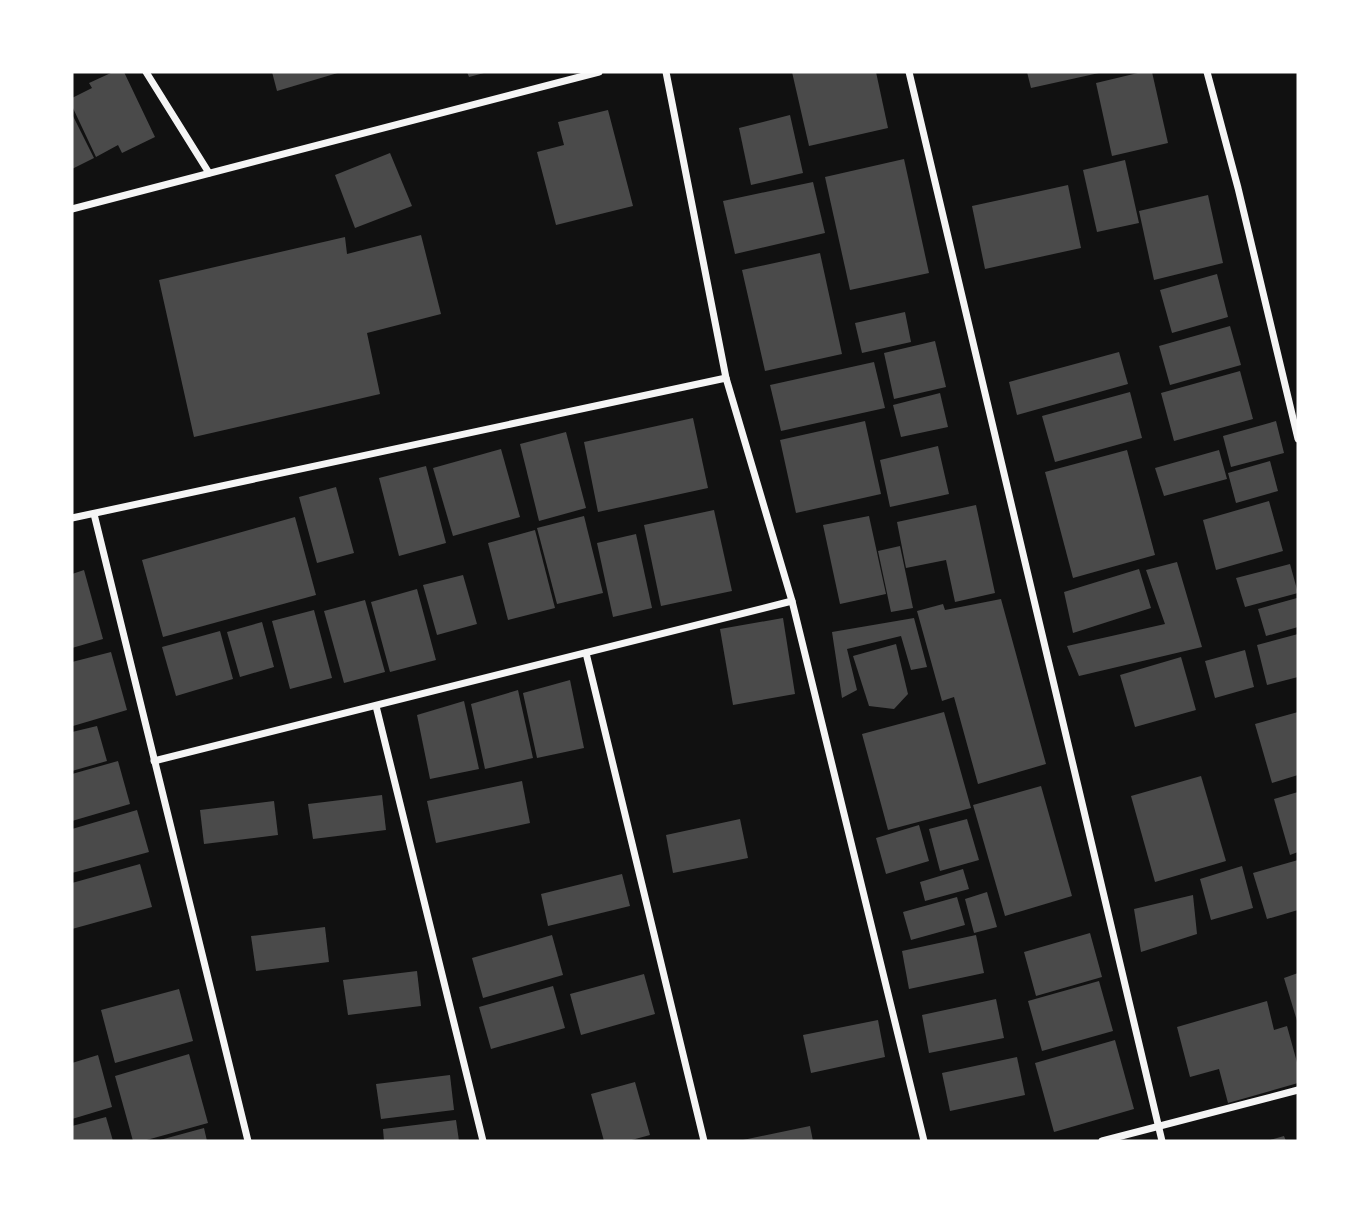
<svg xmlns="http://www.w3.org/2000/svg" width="1370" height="1213" viewBox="0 0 1370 1213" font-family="Commissioner,sans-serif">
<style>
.building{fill:#4a4a4a}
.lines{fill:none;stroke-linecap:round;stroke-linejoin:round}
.minor{stroke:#f5f5f5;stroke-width:7}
</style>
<rect width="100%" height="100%" fill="#111"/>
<!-- building -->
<g class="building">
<polygon points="113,72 124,72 155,137 122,153 118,145 96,157 72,106 72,98 92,88 89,83"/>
<polygon points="272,72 341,72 277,91"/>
<polygon points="467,72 484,72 484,73 469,77"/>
<polygon points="792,72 876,72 888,128 809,146"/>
<polygon points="1027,72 1099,72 1099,73 1031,88"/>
<polygon points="1142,72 1152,72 1168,143 1112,156 1096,83"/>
<polygon points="608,110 633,206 556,225 537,152 564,145 558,122"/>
<polygon points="72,114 94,158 72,169"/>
<polygon points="790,115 803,173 751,185 739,128"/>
<polygon points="390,153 412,206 355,228 335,175"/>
<polygon points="904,159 929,273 850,290 825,177"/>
<polygon points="1125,160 1139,223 1097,232 1083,170"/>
<polygon points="813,182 825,233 735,254 723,201"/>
<polygon points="1068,185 1081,248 985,269 972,206"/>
<polygon points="1208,195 1223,263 1154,280 1139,211"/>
<polygon points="421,235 441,314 367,333 380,394 194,437 159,280 345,237 347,254"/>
<polygon points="820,253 842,354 765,371 742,270"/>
<polygon points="1217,274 1228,317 1172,333 1160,290"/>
<polygon points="905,312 911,342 862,353 855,323"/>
<polygon points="1230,326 1241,365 1170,385 1159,346"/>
<polygon points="935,341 946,387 894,399 884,353"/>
<polygon points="1119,352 1128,384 1017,415 1009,382"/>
<polygon points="874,362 885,408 781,431 770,385"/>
<polygon points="1240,371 1253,419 1174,441 1161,393"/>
<polygon points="1130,392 1142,438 1055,462 1042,416"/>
<polygon points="940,393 948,427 901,437 893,405"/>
<polygon points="693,418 708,488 598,512 584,442"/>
<polygon points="865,421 881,494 796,513 780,440"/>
<polygon points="1276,421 1284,453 1231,467 1223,436"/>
<polygon points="566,432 586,508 539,521 520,444"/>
<polygon points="938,446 949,494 890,507 880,460"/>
<polygon points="501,449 520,517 453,536 433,468"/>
<polygon points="1127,450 1155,555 1073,578 1045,472"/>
<polygon points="1219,450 1227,479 1164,496 1155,468"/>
<polygon points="1270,461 1278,491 1236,503 1228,473"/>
<polygon points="426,466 446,543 399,556 379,478"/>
<polygon points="336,487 354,553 317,563 299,497"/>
<polygon points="1269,501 1283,551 1216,570 1203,520"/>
<polygon points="976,505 995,593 955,602 946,560 906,568 897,522"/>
<polygon points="714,510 732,591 661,606 644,525"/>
<polygon points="584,516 603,593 557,604 537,528"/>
<polygon points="869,516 886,594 840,604 823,525"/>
<polygon points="295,517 316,595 163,637 142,560"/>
<polygon points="535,530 555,608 508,620 488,543"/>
<polygon points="636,534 652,608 613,617 597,543"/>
<polygon points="900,546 913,608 891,612 878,551"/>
<polygon points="1177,562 1202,647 1079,676 1067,646 1165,624 1146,570"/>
<polygon points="1290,564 1298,593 1245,607 1236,578"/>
<polygon points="1139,569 1151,608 1073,633 1064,592"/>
<polygon points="84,570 103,639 72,648 72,574"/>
<polygon points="463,575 477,624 437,635 423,585"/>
<polygon points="417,589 436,660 390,672 371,602"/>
<polygon points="1297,598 1298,627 1266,636 1258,609"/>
<polygon points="1001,599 1046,764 978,784 954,697 942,701 917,611 943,604 945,610"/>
<polygon points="365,600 385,672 344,683 324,611"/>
<polygon points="314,610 332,678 290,689 272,621"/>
<polygon points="783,618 795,694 733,705 720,629"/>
<polygon points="914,618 927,667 911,670 901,636 847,649 857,690 842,698 832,632"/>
<polygon points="262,622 274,667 240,677 227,632"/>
<polygon points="220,631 233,679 176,696 162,647"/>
<polygon points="1298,634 1298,677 1267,685 1257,645"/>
<polygon points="896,644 908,694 894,709 869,706 853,656"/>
<polygon points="1245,650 1254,687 1215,698 1205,661"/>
<polygon points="111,652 127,710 73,726 72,662"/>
<polygon points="1181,657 1196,710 1135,727 1120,675"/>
<polygon points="570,680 584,748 537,758 523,693"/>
<polygon points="518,690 533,758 485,769 471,704"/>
<polygon points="464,701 479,769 430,779 417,715"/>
<polygon points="944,712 971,808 888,830 862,734"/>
<polygon points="1298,712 1298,775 1272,783 1255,724"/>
<polygon points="97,726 107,761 72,771 72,732"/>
<polygon points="118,761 130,804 72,821 72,774"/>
<polygon points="1201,776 1226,861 1155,882 1131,796"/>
<polygon points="522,781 530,823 436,843 427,801"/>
<polygon points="1041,786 1072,896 1005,916 973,805"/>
<polygon points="1298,792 1298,852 1290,855 1274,799"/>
<polygon points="382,795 386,830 313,839 308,804"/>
<polygon points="274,801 278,835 204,844 200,810"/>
<polygon points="137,810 149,852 72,873 72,829"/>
<polygon points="740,819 748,858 673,873 666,835"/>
<polygon points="967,819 979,860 940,871 929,829"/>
<polygon points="919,825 929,861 886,874 876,838"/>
<polygon points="1298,860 1298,910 1267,919 1253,873"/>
<polygon points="140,864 152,907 72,929 72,883"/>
<polygon points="1242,866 1253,908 1211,920 1200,879"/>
<polygon points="963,869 969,889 925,901 920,882"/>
<polygon points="622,874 630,906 548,926 541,894"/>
<polygon points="987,892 997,927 974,933 965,899"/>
<polygon points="1193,895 1197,934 1141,952 1134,909"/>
<polygon points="957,897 965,925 911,940 903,912"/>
<polygon points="325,927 329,962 256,971 251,936"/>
<polygon points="1090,933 1102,977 1036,996 1024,952"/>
<polygon points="552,935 563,975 483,998 472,958"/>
<polygon points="976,935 984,973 909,989 902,951"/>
<polygon points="417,971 421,1006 348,1015 343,980"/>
<polygon points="1298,973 1298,1024 1284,978"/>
<polygon points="644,974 655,1014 581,1035 570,994"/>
<polygon points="1099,981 1113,1031 1042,1051 1028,1001"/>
<polygon points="553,986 565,1028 491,1049 479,1007"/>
<polygon points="179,989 193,1041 115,1063 101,1010"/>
<polygon points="996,999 1004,1038 929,1053 922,1015"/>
<polygon points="1267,1001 1274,1030 1287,1026 1298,1066 1298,1083 1228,1103 1219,1069 1190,1077 1177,1027"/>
<polygon points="878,1020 885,1057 811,1073 803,1035"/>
<polygon points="1115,1040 1134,1109 1054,1132 1035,1063"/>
<polygon points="189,1054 208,1123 143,1141 133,1141 115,1076"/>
<polygon points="98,1055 112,1107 72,1119 72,1063"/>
<polygon points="1017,1057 1025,1095 950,1111 942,1073"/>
<polygon points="450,1075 454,1110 381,1119 376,1084"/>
<polygon points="635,1082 650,1135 628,1141 604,1141 591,1094"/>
<polygon points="106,1117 113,1141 72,1141 72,1126"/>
<polygon points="456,1120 459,1141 384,1141 383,1129"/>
<polygon points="810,1126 813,1141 744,1141 743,1140"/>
<polygon points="204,1128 207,1141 160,1141 160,1140"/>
<polygon points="1284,1136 1286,1141 1267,1141"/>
</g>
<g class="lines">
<!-- minor -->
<g class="minor">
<polyline points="146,72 209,173"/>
<polyline points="666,72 726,378"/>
<polyline points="909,72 1162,1141"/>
<polyline points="1207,72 1238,188 1298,439"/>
<polyline points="72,209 599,72"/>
<polyline points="94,514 248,1141"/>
<polyline points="72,518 726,378 792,601 924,1141"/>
<polyline points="586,653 704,1141"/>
<polyline points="376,706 483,1141"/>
<polyline points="154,761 792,601"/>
<polyline points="1102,1141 1298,1090"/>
</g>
</g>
<!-- border -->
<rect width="1370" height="1213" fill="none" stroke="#ffffff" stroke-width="147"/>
</svg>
